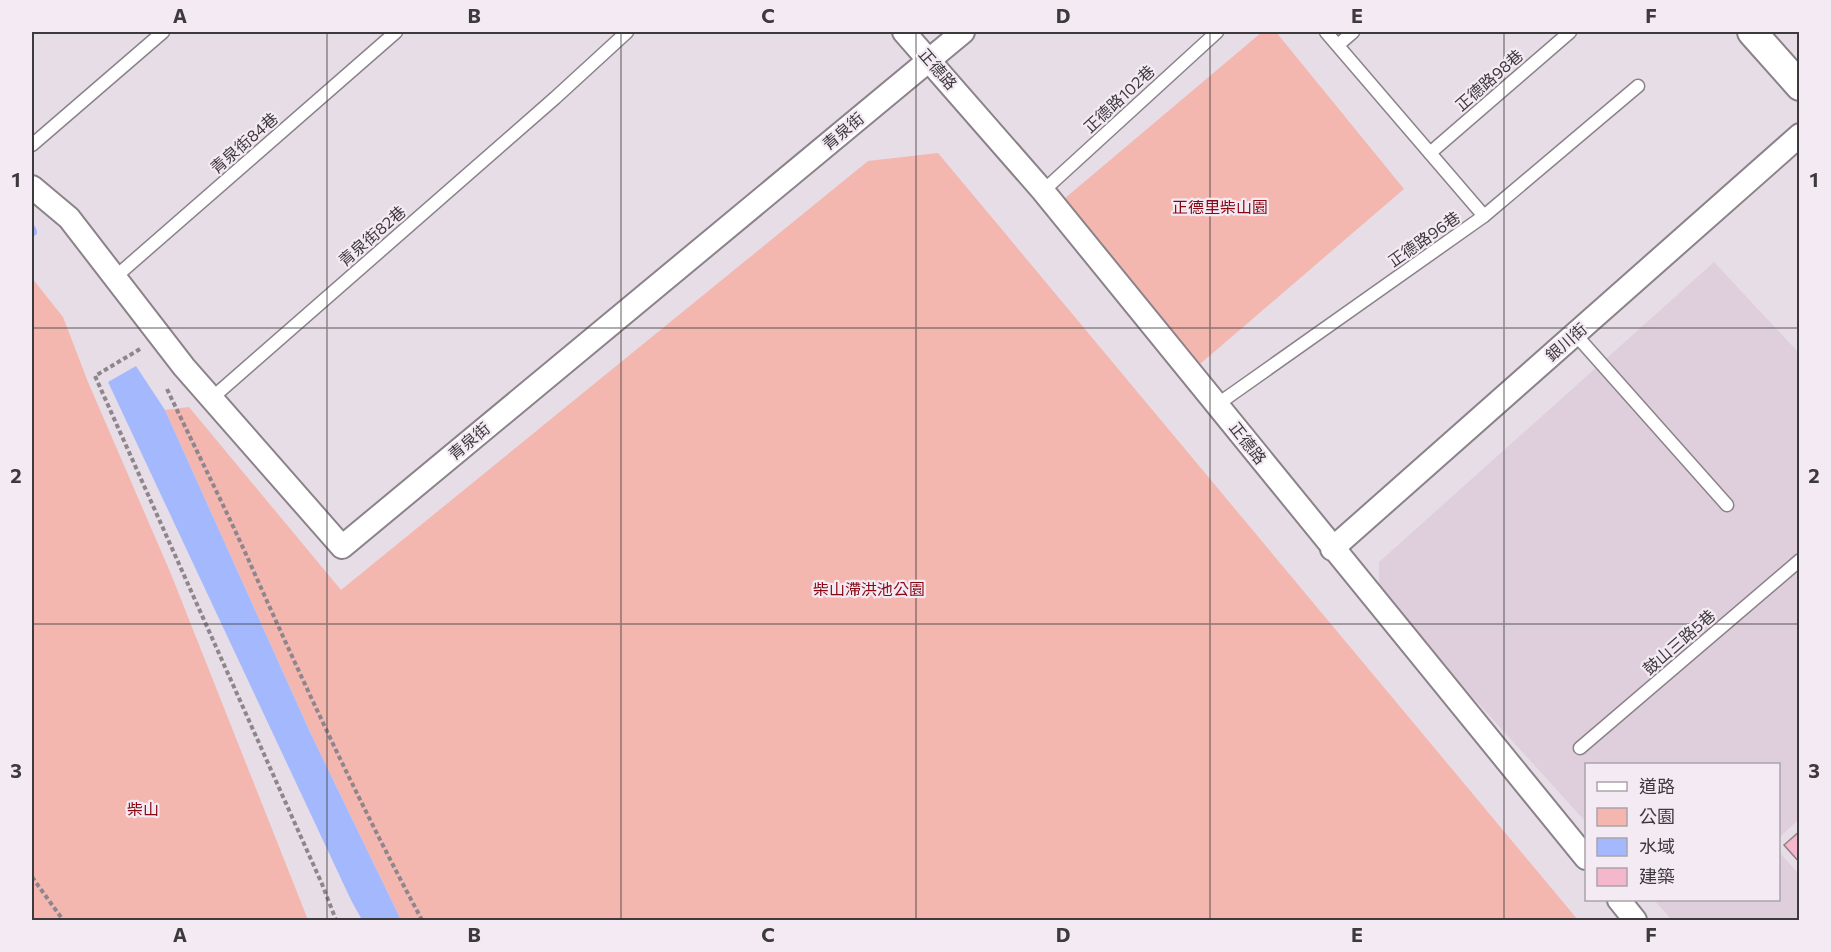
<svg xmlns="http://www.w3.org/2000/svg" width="1831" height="952" viewBox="0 0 1831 952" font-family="Commissioner,'Noto Sans TC',sans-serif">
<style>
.built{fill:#dfcfdd}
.green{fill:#f4b7b0}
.water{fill:#a4b9fd}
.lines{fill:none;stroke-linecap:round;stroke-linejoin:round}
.stream{stroke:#a4b9fd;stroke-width:8}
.building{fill:#f5b7cc;stroke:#8e8285;stroke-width:1.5}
.service-casing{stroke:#8b828a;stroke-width:15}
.minor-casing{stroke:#8b828a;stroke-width:26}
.tertiary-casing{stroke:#8b828a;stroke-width:32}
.path{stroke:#8d868c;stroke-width:4;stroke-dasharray:4.5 3;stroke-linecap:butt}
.service{stroke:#fff;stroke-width:12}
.minor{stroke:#fff;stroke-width:22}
.tertiary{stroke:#fff;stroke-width:28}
.grid{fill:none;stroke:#3d3a3d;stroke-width:1.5;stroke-opacity:0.55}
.labels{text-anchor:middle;stroke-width:4.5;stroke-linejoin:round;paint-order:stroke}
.street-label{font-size:16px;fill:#3d3a3d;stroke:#f4eaf3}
.park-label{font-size:16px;fill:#870712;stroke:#f4eaf3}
.neatline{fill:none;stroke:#3d3a3d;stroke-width:2}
.grid-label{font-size:20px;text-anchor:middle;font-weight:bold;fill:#3d3a3d}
</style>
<rect width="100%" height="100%" fill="#e7dde6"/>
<!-- built -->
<g class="built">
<polygon points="1714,262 1799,353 1800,818 1779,838 1778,764 1586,764 1586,822 1379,594 1379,562"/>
<polygon points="1779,852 1799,874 1799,920 1672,920 1654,900 1778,900"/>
</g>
<!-- green -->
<g class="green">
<polygon points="1262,32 1276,32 1404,189 1200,364 1064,199"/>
<polygon points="938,153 1578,920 401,920 310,732 165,410 189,407 341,590 868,161"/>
<polygon points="32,278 63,317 88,382 171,574 308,920 32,920"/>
</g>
<!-- water -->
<polygon class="water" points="136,366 165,410 310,732 401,920 362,920 351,900 108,382"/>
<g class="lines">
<!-- stream -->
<polyline class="stream" points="32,229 33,232"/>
</g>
<!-- building -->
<polygon class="building" points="1800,831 1800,863 1784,845"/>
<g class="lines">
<defs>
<g id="service">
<polyline points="1326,32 1484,216"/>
<polyline points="1338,45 1353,32"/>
<polyline points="32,145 163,32"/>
<polyline points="1430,153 1570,32"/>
<polyline points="1043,191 1217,32"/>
<polyline points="113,279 396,32"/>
<polyline points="1575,334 1727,505"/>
<polyline points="212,398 555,98 627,32"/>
<polyline points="1218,404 1484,216 1638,86"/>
<polyline points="1580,748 1800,560"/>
</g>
<g id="minor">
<polyline points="904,32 1043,191 1586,858"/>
<polyline points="32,187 69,218 184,367 342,547 963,32"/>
<polyline points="1332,549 1800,135"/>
<polyline points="1619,900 1635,920"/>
</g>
<polyline id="tertiary" points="1752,32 1800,86"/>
</defs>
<!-- service casing -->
<use href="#service" class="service-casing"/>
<!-- minor casing -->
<use href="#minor" class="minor-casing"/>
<!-- tertiary casing -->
<use href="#tertiary" class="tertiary-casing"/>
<!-- path -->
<g class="path">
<polyline points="140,349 95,376 322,884 336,920"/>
<path d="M167 389C194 446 223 503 249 561 303 682 359 803 422 920"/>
<polyline points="32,877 63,920"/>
</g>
<!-- service -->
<use href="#service" class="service"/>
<!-- minor -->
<use href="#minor" class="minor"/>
<!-- tertiary -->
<use href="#tertiary" class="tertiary"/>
</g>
<!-- grid -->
<path class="grid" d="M327 32V920M621 32V920M916 32V920M1210 32V920M1504 32V920M32 328H1800M32 624H1800"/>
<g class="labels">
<!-- street labels -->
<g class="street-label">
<text transform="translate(938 69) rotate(49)" y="6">正德路</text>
<text transform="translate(1489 80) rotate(-41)" y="6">正德路98巷</text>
<text transform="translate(1119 99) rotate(-43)" y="6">正德路102巷</text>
<text transform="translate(843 131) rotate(-40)" y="6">青泉街</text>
<text transform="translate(244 143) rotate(-41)" y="6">青泉街84巷</text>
<text transform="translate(372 236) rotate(-41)" y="6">青泉街82巷</text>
<text transform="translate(1424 239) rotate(-35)" y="6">正德路96巷</text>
<text transform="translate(1566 342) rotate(-41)" y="6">銀川街</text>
<text transform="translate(469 441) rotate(-40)" y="6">青泉街</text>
<text transform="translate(1248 443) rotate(52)" y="6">正德路</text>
<text transform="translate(1679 642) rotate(-41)" y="6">鼓山三路5巷</text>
</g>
<!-- park labels -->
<g class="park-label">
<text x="1220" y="213">正德里柴山園</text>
<text x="869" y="595">柴山滯洪池公園</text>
<text x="143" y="815">柴山</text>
</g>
</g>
<!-- border -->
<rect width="1831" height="952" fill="none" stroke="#f4eaf3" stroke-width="66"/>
<!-- legend -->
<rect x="1585" y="763" width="195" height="138" fill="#f4eaf3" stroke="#aba4aa" stroke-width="1.5"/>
<rect x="1597" y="782" width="30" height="9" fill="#ffffff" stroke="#aba4aa" stroke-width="1.5"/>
<text x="1639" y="793" font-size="18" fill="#3d3a3d">道路</text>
<rect x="1597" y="808" width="30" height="18" fill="#f4b7b0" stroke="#aba4aa" stroke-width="1.5"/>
<text x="1639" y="823" font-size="18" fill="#3d3a3d">公園</text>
<rect x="1597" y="838" width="30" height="18" fill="#a4b9fd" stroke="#aba4aa" stroke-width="1.5"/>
<text x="1639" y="853" font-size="18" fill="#3d3a3d">水域</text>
<rect x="1597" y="868" width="30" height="18" fill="#f5b7cc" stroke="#aba4aa" stroke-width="1.5"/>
<text x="1639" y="883" font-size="18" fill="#3d3a3d">建築</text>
<rect x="33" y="33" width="1765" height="886" class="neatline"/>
<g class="grid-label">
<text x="180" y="23">A</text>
<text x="474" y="23">B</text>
<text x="768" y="23">C</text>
<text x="1063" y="23">D</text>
<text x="1357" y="23">E</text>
<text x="1651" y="23">F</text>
<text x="16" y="187">1</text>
<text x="1814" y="187">1</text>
<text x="16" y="483">2</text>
<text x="1814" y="483">2</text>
<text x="16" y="778">3</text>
<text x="1814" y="778">3</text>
<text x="180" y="942">A</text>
<text x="474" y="942">B</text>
<text x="768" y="942">C</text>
<text x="1063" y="942">D</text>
<text x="1357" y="942">E</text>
<text x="1651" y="942">F</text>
</g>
</svg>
